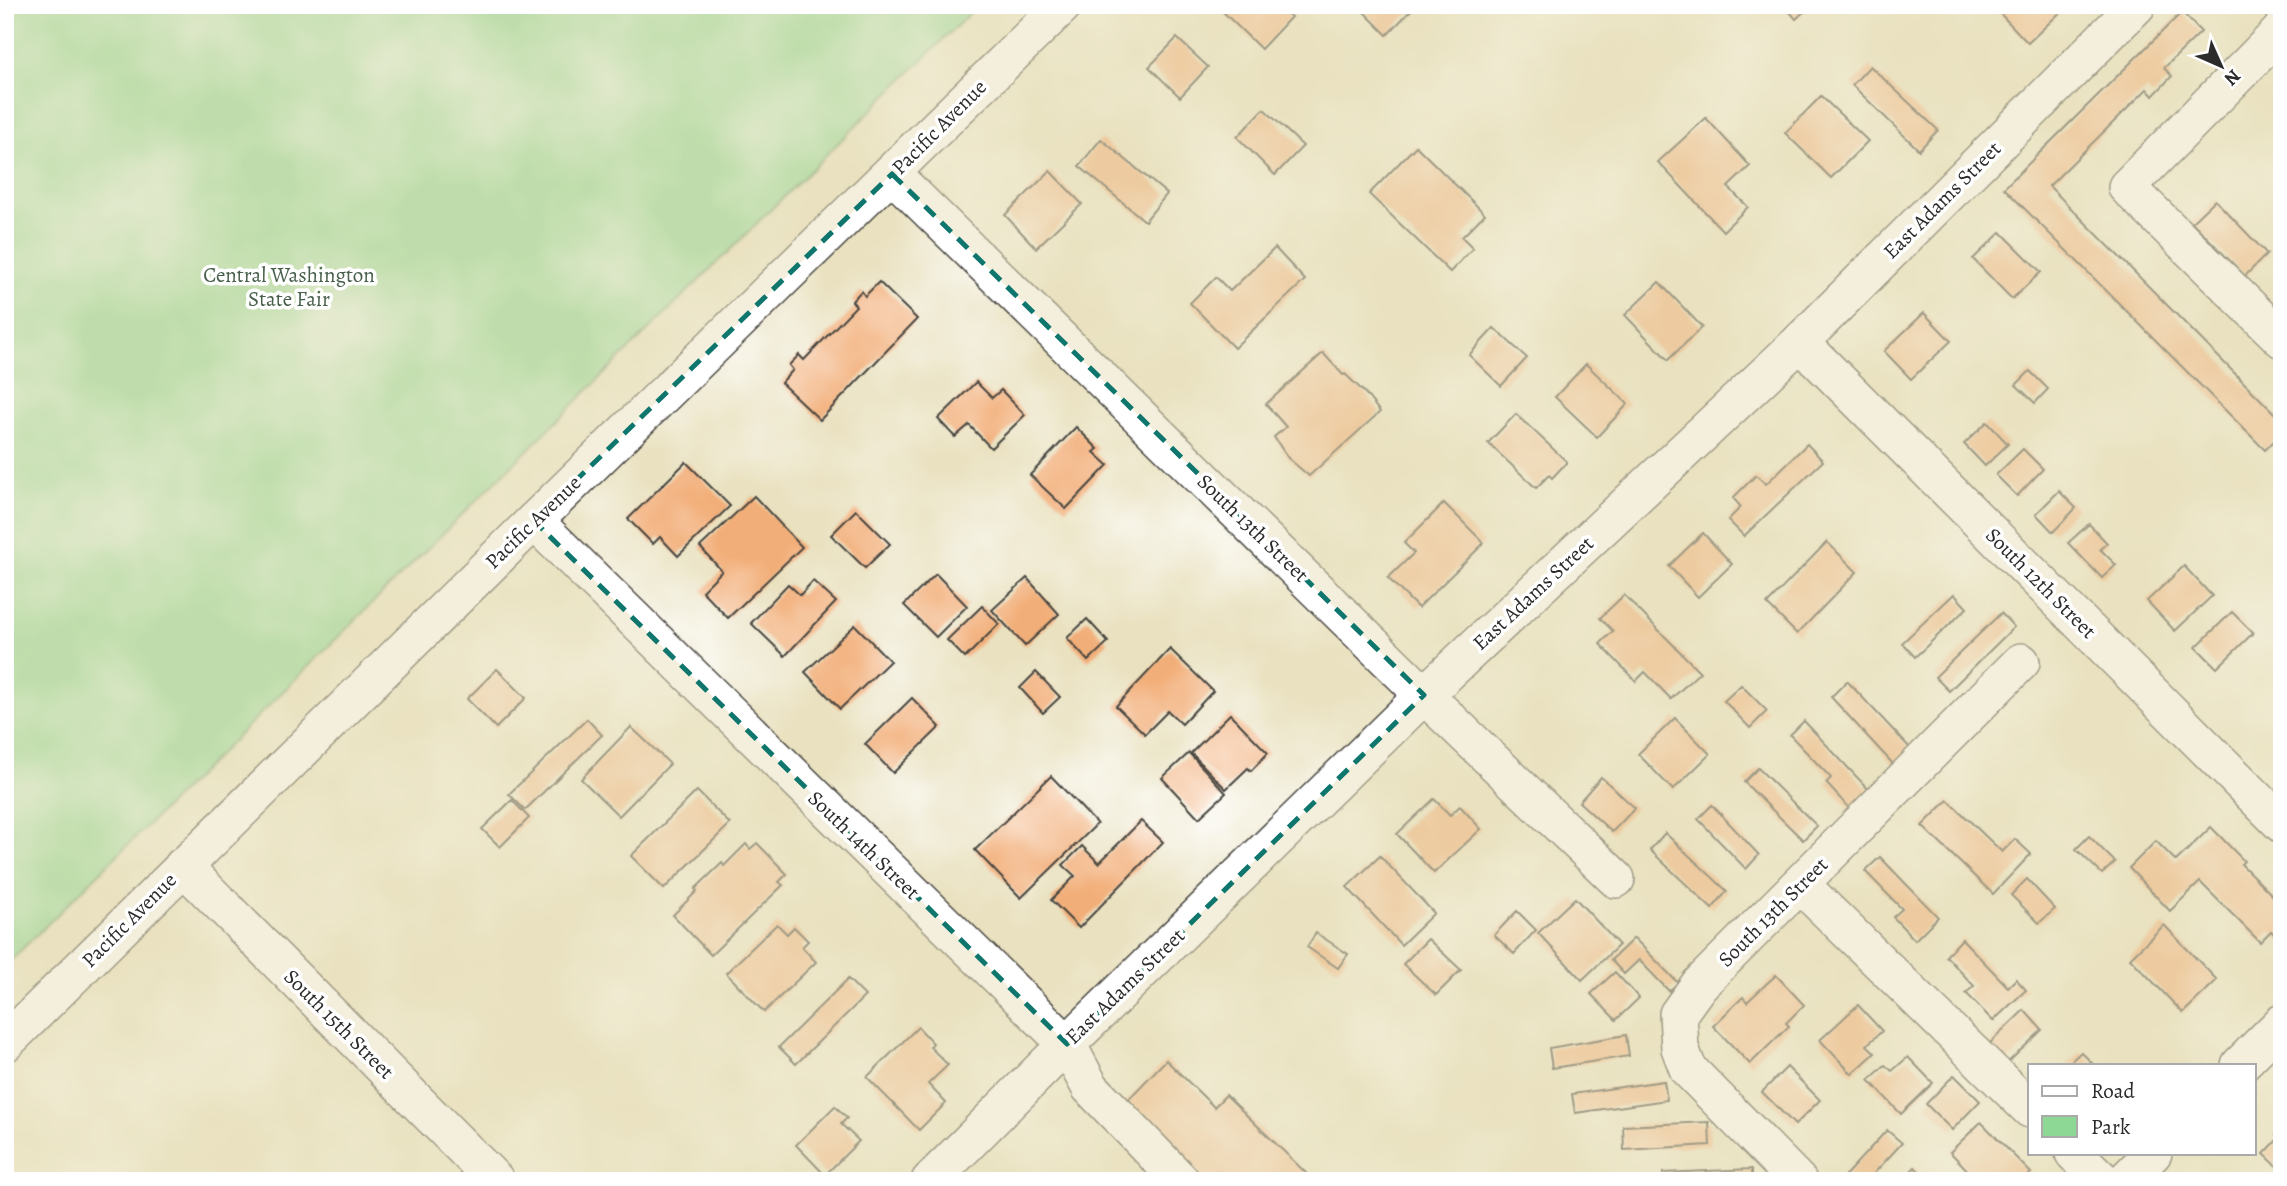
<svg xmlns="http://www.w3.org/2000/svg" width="2287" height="1186" viewBox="0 0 2287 1186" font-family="Alegreya,serif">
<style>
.green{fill:#8dd895;stroke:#5c8260;stroke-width:2}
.building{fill:#f2ae78}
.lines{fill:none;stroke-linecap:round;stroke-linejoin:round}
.minor-casing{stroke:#484641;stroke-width:40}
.minor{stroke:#fff;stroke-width:37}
.marked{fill:none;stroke:#0f766e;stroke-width:5;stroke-dasharray:14 9;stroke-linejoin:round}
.labels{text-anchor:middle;stroke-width:7;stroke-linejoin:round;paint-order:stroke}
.street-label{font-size:21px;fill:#2b2b2b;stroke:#fff}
.park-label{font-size:21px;fill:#485f4b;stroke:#fff}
</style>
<rect width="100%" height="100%" fill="#fff"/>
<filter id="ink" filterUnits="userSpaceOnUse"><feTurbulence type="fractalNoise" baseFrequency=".0143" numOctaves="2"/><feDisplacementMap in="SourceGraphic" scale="14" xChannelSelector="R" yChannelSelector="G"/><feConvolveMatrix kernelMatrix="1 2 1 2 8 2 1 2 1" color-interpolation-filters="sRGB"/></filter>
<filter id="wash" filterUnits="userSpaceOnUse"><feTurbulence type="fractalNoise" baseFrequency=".00686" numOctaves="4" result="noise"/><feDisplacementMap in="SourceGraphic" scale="28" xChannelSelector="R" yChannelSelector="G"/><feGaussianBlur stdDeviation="1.57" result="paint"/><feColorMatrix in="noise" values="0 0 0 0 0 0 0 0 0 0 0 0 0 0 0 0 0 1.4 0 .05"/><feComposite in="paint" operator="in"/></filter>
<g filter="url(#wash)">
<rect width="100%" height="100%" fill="#e9e1bf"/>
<!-- green -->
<polygon class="green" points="5,5 978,5 5,966"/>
<g id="blocks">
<!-- building -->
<g class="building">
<polygon points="1216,5 1279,5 1291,17 1261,49"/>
<polygon points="1357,5 1416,5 1387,35"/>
<polygon points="1784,5 1811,5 1796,19"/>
<polygon points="1992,5 2068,5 2028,43"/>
<polygon points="2182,12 2201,32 2164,68 2172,76 2153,96 2147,89 2049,186 2282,421 2282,433 2265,450 2004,188"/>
<polygon points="1177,38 1208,67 1180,97 1149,67"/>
<polygon points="1870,66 1938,130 1919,150 1852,85"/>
<polygon points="1821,96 1868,141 1831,178 1785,133"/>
<polygon points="1264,109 1303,146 1275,175 1237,137"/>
<polygon points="1706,118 1750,166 1728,187 1748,207 1723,231 1658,162"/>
<polygon points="1101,139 1167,194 1145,221 1079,166"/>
<polygon points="1416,146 1485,214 1462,237 1473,248 1450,272 1369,194"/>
<polygon points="1050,171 1082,204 1036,248 1005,215"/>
<polygon points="2215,200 2267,254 2245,276 2192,222"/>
<polygon points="2001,232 2041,272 2012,299 1973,259"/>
<polygon points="1275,248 1305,280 1234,348 1190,303 1216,277 1230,291"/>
<polygon points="879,282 917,319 820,420 781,383 793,370 789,365 799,355 804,360 856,306 852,301 861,291 865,296"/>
<polygon points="1659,282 1702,327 1668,360 1625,315"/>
<polygon points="1924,313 1951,341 1911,379 1884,351"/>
<polygon points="1494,328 1527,358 1501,386 1469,355"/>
<polygon points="1323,353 1343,375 1345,374 1364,392 1380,412 1309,476 1288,458 1274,437 1286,427 1266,404"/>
<polygon points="1586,364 1628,404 1597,437 1555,397"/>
<polygon points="2030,371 2048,389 2035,403 2016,385"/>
<polygon points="976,382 992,398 1001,390 1025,415 991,448 969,425 955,437 938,419"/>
<polygon points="1516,414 1567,462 1552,478 1549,475 1536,488 1488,443"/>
<polygon points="1987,422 2008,444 1985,466 1964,444"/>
<polygon points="1076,427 1098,449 1094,452 1108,465 1066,509 1030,475"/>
<polygon points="1807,444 1823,461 1744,536 1728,520 1741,507 1733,498 1756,475 1766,484"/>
<polygon points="2023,449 2043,469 2017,496 1996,475"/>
<polygon points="686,462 730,506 678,556 660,537 653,544 628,519"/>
<polygon points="2059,491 2076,508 2053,532 2036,514"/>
<polygon points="754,496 802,547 728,618 702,591 722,571 700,547"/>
<polygon points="1444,503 1484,543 1418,608 1388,578 1414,553 1404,543"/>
<polygon points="856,510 890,544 865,568 831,535"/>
<polygon points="2089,524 2107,543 2100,549 2116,565 2102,578 2068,543"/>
<polygon points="1703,533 1732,564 1698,597 1669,566"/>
<polygon points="1827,542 1857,572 1797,634 1767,604"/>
<polygon points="2184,566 2212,596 2175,631 2147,601"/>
<polygon points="936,574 967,606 936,637 904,605"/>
<polygon points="1027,578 1059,614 1025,646 992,610"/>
<polygon points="813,581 836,602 785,656 751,623 788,584 800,595"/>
<polygon points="1954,594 1967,608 1915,657 1902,643"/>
<polygon points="1624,595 1700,672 1671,699 1645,672 1636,681 1600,644 1613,631 1600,618"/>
<polygon points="982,606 999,624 965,658 947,640"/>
<polygon points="2232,612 2253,633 2217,668 2196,647"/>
<polygon points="2001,613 2014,627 1949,691 1935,677"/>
<polygon points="1087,619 1108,642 1088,661 1067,638"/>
<polygon points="855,625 890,661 840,709 805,672"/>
<polygon points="1170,649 1213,691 1182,724 1168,711 1145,734 1116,706"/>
<polygon points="497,669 526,698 496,728 467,699"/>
<polygon points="1036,672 1060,697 1043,713 1020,688"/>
<polygon points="1847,681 1911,749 1894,765 1831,697"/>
<polygon points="1741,685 1767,711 1750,728 1724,701"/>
<polygon points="912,698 940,727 893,773 865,744"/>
<polygon points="1230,714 1268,753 1251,771 1248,768 1226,789 1191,753"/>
<polygon points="1675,718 1710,754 1673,790 1638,754"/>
<polygon points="587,719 602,735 525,810 509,794"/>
<polygon points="1804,721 1870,791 1850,809 1826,783 1831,778 1790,735"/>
<polygon points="631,727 670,764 619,816 581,779"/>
<polygon points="1189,753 1226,793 1199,818 1162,778"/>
<polygon points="1758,768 1817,826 1803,840 1744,782"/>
<polygon points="1051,776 1097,824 1021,898 975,850"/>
<polygon points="1601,777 1635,808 1612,832 1579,802"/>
<polygon points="697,791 730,824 664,889 631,856"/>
<polygon points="1434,799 1450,815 1460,806 1481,829 1434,873 1397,834"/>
<polygon points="512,800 529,818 500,847 482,829"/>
<polygon points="1948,800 2002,852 2015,839 2031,854 1993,894 1922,826"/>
<polygon points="1712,805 1759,855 1746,869 1698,819"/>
<polygon points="1141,821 1163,842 1079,928 1051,900 1075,876 1063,865 1082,846 1099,863"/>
<polygon points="2211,827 2244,861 2241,864 2282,905 2282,942 2271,931 2260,942 2200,882 2170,911 2129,868 2156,841 2176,861"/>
<polygon points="1665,833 1727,891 1712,909 1650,850"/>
<polygon points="2089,836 2115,862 2102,874 2076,849"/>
<polygon points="757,843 787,874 779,882 783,885 711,955 673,915 697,891 695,889 722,863 724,866 746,844 750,849"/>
<polygon points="1380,856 1434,913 1401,945 1347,887"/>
<polygon points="1880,857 1938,917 1915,940 1893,917 1902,909 1865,871"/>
<polygon points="2027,879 2055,909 2039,923 2011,895"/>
<polygon points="1575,898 1619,945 1582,980 1538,933"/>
<polygon points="1517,911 1536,930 1514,954 1494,935"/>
<polygon points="777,924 787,934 794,927 808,941 802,947 816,962 764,1012 726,973"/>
<polygon points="2164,925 2217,980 2183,1013 2130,958"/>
<polygon points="1316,933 1348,954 1338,968 1307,947"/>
<polygon points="1634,938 1678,983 1669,991 1639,960 1624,974 1611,960"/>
<polygon points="1428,939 1461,970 1436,995 1403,964"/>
<polygon points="1962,939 2008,987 2016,979 2026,990 1993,1021 1966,993 1974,986 1946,956"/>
<polygon points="1615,972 1639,998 1616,1020 1591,994"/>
<polygon points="1776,975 1804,1005 1786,1023 1789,1026 1750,1064 1713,1026 1743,997 1747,1002"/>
<polygon points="848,979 865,996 796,1064 779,1047"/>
<polygon points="1858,1005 1882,1031 1867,1045 1875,1053 1852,1074 1820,1040"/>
<polygon points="2024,1010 2042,1030 2003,1067 1985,1048"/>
<polygon points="918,1027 933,1043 930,1047 948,1065 928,1084 946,1103 919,1130 867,1077"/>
<polygon points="1626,1035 1629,1056 1552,1068 1549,1048"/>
<polygon points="2081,1052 2094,1065 2067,1065"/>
<polygon points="1908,1057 1933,1083 1901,1114 1869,1080 1885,1065 1892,1071"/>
<polygon points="1166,1060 1214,1107 1226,1095 1311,1178 1308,1181 1200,1181 1122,1106"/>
<polygon points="1787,1067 1820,1100 1795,1125 1762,1092"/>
<polygon points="1954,1075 1980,1101 1952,1130 1926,1104"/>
<polygon points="1664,1081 1667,1100 1575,1113 1572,1094"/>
<polygon points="835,1106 847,1118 841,1124 859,1141 825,1175 796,1145"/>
<polygon points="1709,1122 1710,1145 1624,1150 1623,1126"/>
<polygon points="1981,1122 2031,1173 2023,1181 1978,1181 1950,1152"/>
<polygon points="2282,1128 2282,1171 2264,1154 2279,1138 2276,1135"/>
<polygon points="1887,1130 1902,1143 1867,1181 1840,1181"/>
<polygon points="1915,1167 1928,1181 1901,1181"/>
<polygon points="1752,1169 1752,1181 1664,1181 1663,1173"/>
</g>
</g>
</g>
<g filter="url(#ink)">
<use href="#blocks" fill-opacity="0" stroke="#484641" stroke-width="2"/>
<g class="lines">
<defs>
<g id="minor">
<polyline points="2282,30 2127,187 2282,339"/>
<polyline points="892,174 1424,695 1616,879"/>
<polyline points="1800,342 2282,824"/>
<polyline points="534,521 1067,1044 1090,1087 1181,1181"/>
<polyline points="183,866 496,1181"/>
<polyline points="1801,885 2030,1109"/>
<polyline points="5,1043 534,521 1063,5"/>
<polyline points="2240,1065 2282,1023"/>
<polyline points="2074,1153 2103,1181"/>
<polyline points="930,1181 1067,1044 1424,695 1800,342 2137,5"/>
<polyline points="1798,1181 1688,1069 1680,1048 1678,1014 1699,985 2021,662"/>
<polyline points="2125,1181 2153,1153"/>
</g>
</defs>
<!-- minor casing -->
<use href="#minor" class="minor-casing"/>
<!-- minor -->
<use href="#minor" class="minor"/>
</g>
</g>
<!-- marked area -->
<path d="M0 0H2287V1186H0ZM892 174 1424 695 1067 1044 534 521Z" fill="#e9e1bf" fill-opacity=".55" fill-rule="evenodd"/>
<path class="marked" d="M892 174 1424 695 1067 1044 534 521Z"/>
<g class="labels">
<!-- street labels -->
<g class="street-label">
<text transform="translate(939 127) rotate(-45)" y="7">Pacific Avenue</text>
<text transform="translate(1942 200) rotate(-45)" y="7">East Adams Street</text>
<text transform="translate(533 522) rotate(-44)" y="7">Pacific Avenue</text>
<text transform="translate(1253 528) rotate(44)" y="7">South 13th Street</text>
<text transform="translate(2041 583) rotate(45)" y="7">South 12th Street</text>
<text transform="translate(1533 593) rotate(-43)" y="7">East Adams Street</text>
<text transform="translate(864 845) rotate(44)" y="7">South 14th Street</text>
<text transform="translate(1773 912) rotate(-45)" y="7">South 13th Street</text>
<text transform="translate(129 920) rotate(-45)" y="7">Pacific Avenue</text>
<text transform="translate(1125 986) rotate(-44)" y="7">East Adams Street</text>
<text transform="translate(339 1024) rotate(45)" y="7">South 15th Street</text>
</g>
<!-- park labels -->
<g class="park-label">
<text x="289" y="282">Central Washington<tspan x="289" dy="24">State Fair</tspan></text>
</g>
</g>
<!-- margin -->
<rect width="2287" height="1186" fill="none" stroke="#fff" stroke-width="28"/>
<!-- legend -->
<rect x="2028" y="1064" width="228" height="91" fill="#ffffff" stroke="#aaaaaa" stroke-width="2"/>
<rect x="2042" y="1086" width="35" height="10" fill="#ffffff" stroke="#aaaaaa" stroke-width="2"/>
<text x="2091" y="1098" font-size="21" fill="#2b2b2b">Road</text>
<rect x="2042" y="1116" width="35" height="21" fill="#8dd895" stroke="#aaaaaa" stroke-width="2"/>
<text x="2091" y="1134" font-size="21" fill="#2b2b2b">Park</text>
<!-- north arrow -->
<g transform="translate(2221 66) rotate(135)" stroke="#ffffff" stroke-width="5" paint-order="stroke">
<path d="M0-5L12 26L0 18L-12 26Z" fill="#2b2b2b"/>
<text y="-10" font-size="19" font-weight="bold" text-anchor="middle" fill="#2b2b2b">N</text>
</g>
</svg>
